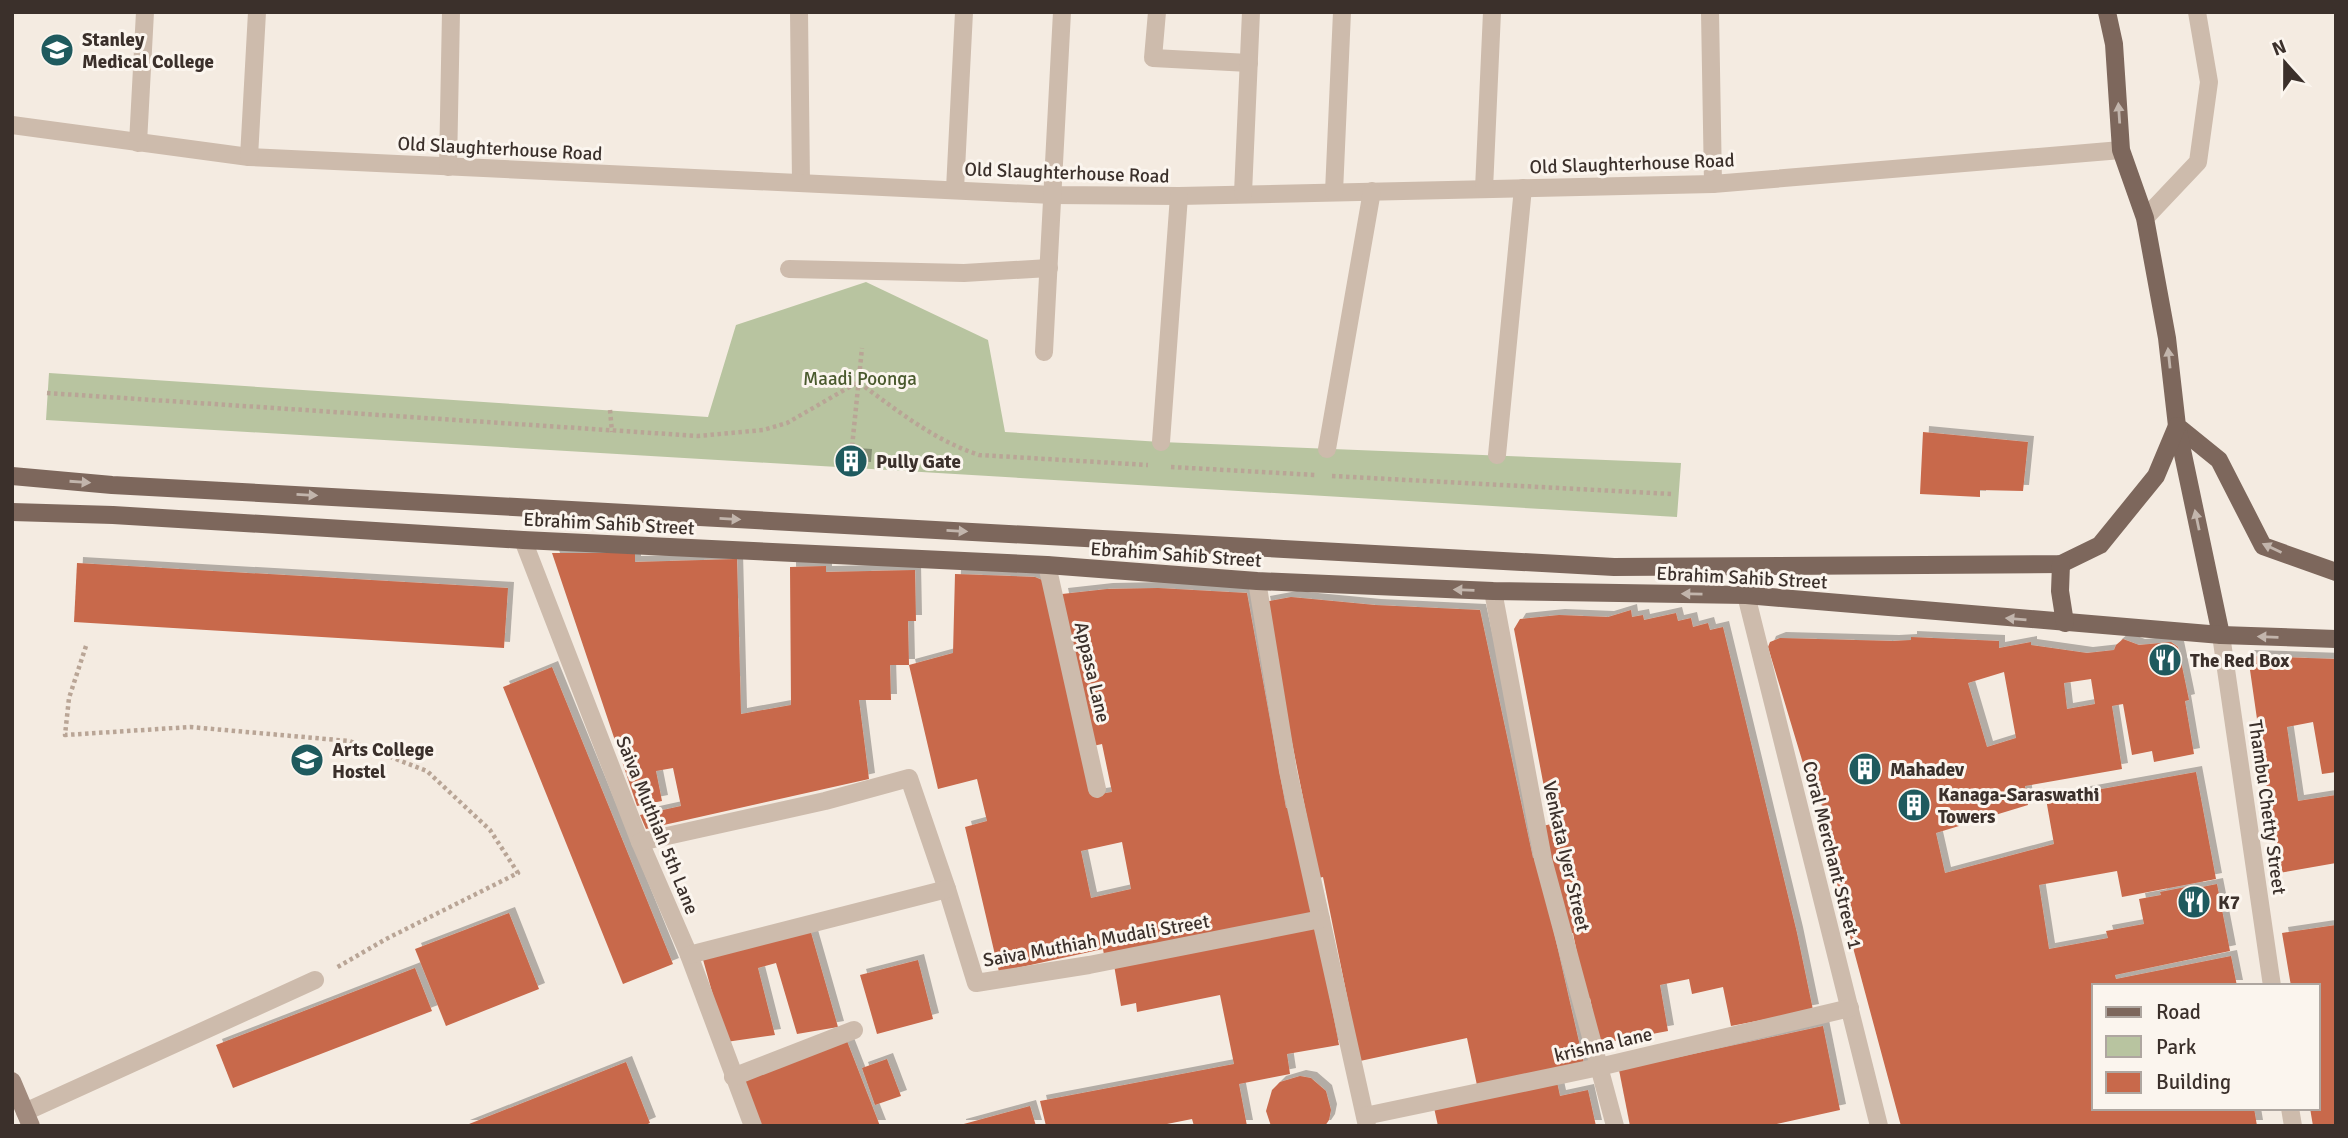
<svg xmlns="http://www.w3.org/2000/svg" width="2348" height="1138" viewBox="0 0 2348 1138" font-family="Signika,sans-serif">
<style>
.green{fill:#b8c4a0}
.building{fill:#c8694b;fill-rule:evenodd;filter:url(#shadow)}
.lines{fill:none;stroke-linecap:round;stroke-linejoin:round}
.path{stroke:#b9a596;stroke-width:4.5;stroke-dasharray:3.5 3.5;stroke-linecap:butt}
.service{stroke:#cdbbac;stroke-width:18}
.minor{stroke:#cdbbac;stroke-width:18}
.tertiary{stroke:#cdbbac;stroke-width:18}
.secondary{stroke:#a18a7d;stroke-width:18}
.primary{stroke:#7d675c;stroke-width:18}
.oneway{fill:#c2b5ac}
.labels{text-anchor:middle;stroke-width:6;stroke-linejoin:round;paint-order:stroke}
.poi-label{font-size:19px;font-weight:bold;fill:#3b302b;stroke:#fbf5ee;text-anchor:start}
.street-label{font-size:19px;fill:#3b302b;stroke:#fbf5ee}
.park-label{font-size:19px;fill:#4a5a2e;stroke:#fbf5ee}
</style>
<defs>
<filter id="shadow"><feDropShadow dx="6" dy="-6" stdDeviation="0" flood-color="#0004"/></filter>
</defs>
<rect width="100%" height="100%" fill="#f4ebe1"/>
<!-- green -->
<polygon class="green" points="866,282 988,340 1005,432 1161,442 1681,463 1677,517 46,420 49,373 708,417 736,325"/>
<!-- building -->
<g class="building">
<polygon points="1923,432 2028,442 2023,491 1980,490 1980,497 1920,494"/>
<polygon points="837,453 866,455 865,468 835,466"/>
<polygon points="552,553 635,553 635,562 737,559 741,714 791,705 790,567 826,566 826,572 915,570 916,621 908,621 909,665 890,665 891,700 859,700 869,779 646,829 640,815 681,806 673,768 656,771 662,801 637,806"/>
<polygon points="77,563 508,588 504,648 74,622"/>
<path d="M955 574 1035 577 1042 580 1094 795 1112 792 1102 744 1093 746 1062 594 1107 589 1158 588 1247 593 1286 808 1289 807 1312 913 1104 955 1103 949 999 972 965 827 987 821 977 779 938 789 909 665 953 653ZM1122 842 1131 889 1091 898 1081 851Z"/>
<polygon points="1291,597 1375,605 1480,610 1533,858 1537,858 1585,1068 1478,1090 1467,1038 1360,1061 1323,877 1319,878 1264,602"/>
<polygon points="1631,610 1632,617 1643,615 1644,620 1676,613 1678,621 1691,618 1693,627 1708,623 1710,630 1723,627 1797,933 1813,1010 1731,1026 1723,987 1692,994 1689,979 1660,985 1668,1031 1599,1044 1590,998 1586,999 1573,933 1568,934 1543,826 1551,824 1514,629 1520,619 1559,615 1608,617"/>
<path d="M1911 637 1999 641V648L2031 642V645L2087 653 2114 650 2116 645 2123 639 2139 645 2171 642 2178 647 2189 700 2185 701 2194 754 2154 762 2152 751 2132 755 2123 704 2112 706 2122 769 2025 786 2028 805 1936 833 1945 873 2054 844 2046 799 2196 772 2216 879 2122 897 2117 871 2039 885 2049 949 2108 938 2106 931 2144 924 2139 899 2161 895 2160 892 2196 885 2197 888 2217 884 2230 951 2115 975 2116 979 2231 956 2237 986H2094V1108H2254L2257 1126H1901L1841 903 1833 863 1840 861 1834 843 1829 845 1815 810 1823 807 1810 768 1805 770 1768 647 1770 642 1780 638 1893 641 1911 640ZM2004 672 2016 738 1987 747 1968 683ZM2091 679 2095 704 2067 709 2064 683Z"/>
<polygon points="2248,656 2336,659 2336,772 2322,774 2313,722 2287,727 2298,801 2336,795 2336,863 2279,873"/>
<polygon points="552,667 673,964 623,984 503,687"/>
<polygon points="509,913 539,989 446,1026 415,949"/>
<polygon points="2336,925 2336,1126 2313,1126 2310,1108 2318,1108 2318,986 2291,986 2282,933"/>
<polygon points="1316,927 1339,1045 1287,1054 1290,1074 1239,1084 1247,1126 1194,1126 1192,1119 1157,1126 1046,1126 1040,1101 1234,1064 1220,995 1137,1012 1136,1003 1121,1006 1114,965"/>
<polygon points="810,929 838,1027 797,1034 776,963 758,968 775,1035 726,1042 702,956"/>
<polygon points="918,960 933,1019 877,1034 860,975"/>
<polygon points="415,968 432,1011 233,1088 216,1045"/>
<polygon points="1823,1026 1840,1110 1768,1126 1630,1126 1619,1070"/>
<polygon points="845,1036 880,1126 757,1126 737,1078"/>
<polygon points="887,1059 901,1096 875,1105 862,1068"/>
<polygon points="626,1062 650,1123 643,1126 464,1126"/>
<polygon points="1300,1076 1311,1078 1326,1091 1331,1110 1329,1120 1325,1126 1271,1126 1266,1111 1272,1090 1280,1082"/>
<polygon points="1557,1082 1560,1096 1588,1090 1596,1126 1438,1126 1433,1103"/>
<polygon points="1030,1106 1036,1126 960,1126 960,1125"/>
</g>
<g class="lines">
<!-- path -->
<g class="path">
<path d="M47 393 698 436 763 430 787 423 858 382C897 410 933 440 979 455L1148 465"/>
<polyline points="610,410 612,432"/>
<polyline points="850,467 862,348"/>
<polyline points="1171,467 1316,475"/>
<polyline points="1332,476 1672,494"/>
<polyline points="86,646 69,698 65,735 190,727 349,741 427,771 490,830 518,873 386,939 336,968"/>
</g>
<!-- service -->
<g class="service">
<polyline points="2145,218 2198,162 2209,82 2197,12"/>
<polyline points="25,1112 315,980"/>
</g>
<!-- minor -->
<g class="minor">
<polyline points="799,12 801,182"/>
<polyline points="1157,12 1153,58 1249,63"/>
<polyline points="1710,12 1713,184"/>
<polyline points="12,125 249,157 1052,195 1179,196 1713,184 2121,150"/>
<polyline points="138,143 145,12"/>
<polyline points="249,157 257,12"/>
<polyline points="448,167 451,12"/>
<polyline points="955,189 964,12"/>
<polyline points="1484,189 1492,12"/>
<polyline points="1334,192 1342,12"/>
<polyline points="1243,193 1251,12"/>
<polyline points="789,269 964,273 1049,268"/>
<polyline points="1044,352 1062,12"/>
<polyline points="1161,442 1179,196"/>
<polyline points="1327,449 1372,191"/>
<polyline points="1497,455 1523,188"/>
<polyline points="523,540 640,842 689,955 753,1126"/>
<polyline points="1047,565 1097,789"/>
<polyline points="1257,581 1288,771 1367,1126"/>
<polyline points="1493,591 1543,859 1615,1126"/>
<polyline points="1746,595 1879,1126"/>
<polyline points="640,842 825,801 909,778 947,889 976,983 1089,965 1321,919"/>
<polyline points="689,955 947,889"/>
<polyline points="733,1077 854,1030"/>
<polyline points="1365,1116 1599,1067 1850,1008"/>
</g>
<!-- tertiary -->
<g class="tertiary">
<polyline points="2221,635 2272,986"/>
<polyline points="2290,1108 2293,1126"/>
</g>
<!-- secondary -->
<polyline class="secondary" points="12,1081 31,1126"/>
<!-- primary -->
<g class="primary">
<polyline points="2107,12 2114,44 2121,150 2145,218 2167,338 2177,426 2219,460 2263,546 2336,572"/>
<polyline points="2177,426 2221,635"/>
<polyline points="12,476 112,485 1614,567 2061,564 2100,545 2156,476 2177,426"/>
<polyline points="12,512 113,515 523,540 1047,565 1257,581 1493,591 1746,595 2221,635 2336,639"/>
<polyline points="2061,564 2060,591 2065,623"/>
</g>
</g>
<!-- one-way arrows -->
<defs><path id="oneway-solid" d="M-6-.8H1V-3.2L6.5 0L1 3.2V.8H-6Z" transform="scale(1.75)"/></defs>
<g class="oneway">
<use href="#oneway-solid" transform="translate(2119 113) rotate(-94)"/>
<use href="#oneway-solid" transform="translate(2169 358) rotate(-96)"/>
<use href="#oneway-solid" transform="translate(80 482) rotate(4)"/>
<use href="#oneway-solid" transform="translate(307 495) rotate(3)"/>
<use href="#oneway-solid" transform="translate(730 519) rotate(3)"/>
<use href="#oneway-solid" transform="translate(2197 520) rotate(-102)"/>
<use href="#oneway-solid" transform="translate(957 531) rotate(3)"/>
<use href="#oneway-solid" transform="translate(2272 548) rotate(-155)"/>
<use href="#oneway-solid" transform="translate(1464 590) rotate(-178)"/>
<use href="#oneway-solid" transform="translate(1692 594) rotate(-179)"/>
<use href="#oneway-solid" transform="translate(2016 619) rotate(-175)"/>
<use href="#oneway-solid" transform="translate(2268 637) rotate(-178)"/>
</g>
<!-- icons -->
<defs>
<symbol id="university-disc" viewBox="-11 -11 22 22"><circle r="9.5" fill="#1f5a5e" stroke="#fbf5ee"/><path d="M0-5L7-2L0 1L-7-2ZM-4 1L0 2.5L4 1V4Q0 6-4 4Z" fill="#fff"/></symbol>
<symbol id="building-disc" viewBox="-11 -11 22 22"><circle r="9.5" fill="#1f5a5e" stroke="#fbf5ee"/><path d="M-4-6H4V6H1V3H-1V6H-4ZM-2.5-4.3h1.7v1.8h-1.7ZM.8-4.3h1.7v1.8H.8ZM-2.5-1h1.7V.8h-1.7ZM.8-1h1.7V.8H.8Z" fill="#fff"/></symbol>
<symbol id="restaurant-disc" viewBox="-11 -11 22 22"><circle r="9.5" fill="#1f5a5e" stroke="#fbf5ee"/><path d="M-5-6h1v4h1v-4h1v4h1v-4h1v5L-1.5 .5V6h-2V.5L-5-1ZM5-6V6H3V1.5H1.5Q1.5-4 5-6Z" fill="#fff"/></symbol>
</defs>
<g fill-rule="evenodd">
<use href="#university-disc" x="38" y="31" width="38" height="38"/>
<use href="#building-disc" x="832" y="442" width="38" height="38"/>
<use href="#restaurant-disc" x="2146" y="641" width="38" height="38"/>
<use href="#university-disc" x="288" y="741" width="38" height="38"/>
<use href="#building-disc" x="1846" y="750" width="38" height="38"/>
<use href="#building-disc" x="1895" y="786" width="38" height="38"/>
<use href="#restaurant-disc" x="2175" y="883" width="38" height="38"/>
</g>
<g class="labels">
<!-- poi labels -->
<g class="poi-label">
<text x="82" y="46">Stanley<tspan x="82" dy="22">Medical College</tspan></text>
<text x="876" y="468">Pully Gate</text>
<text x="2190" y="667">The Red Box</text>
<text x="332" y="756">Arts College<tspan x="332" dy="22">Hostel</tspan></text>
<text x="1890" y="776">Mahadev</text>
<text x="1938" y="801">Kanaga-Saraswathi<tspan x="1938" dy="22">Towers</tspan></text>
<text x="2218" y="909">K7</text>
</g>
<!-- street labels -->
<g class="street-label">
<text transform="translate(500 148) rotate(3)" y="7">Old Slaughterhouse Road</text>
<text transform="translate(1632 163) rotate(-2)" y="7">Old Slaughterhouse Road</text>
<text transform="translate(1067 172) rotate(2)" y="7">Old Slaughterhouse Road</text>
<text transform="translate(609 523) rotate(3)" y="7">Ebrahim Sahib Street</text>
<text transform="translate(1176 554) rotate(4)" y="7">Ebrahim Sahib Street</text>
<text transform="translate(1742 577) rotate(3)" y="7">Ebrahim Sahib Street</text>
<text transform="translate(1093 672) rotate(77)" y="7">Appasa Lane</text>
<text transform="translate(2268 807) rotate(82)" y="7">Thambu Chetty Street</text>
<text transform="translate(658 825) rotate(68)" y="7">Saiva Muthiah 5th Lane</text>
<text transform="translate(1833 855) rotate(76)" y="7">Coral Merchant Street 1</text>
<text transform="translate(1567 856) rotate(77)" y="7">Venkata Iyer Street</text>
<text transform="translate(1096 940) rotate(-10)" y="7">Saiva Muthiah Mudali Street</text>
<text transform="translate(1603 1044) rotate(-13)" y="7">krishna lane</text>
</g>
<!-- park labels -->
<g class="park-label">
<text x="860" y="385">Maadi Poonga</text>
</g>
</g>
<!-- border -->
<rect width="2348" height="1138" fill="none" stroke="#3b302b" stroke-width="28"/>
<!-- legend -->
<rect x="2092" y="984" width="228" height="126" fill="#fbf5ee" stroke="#aea6a0" stroke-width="2"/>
<rect x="2106" y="1007" width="35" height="10" fill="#7d675c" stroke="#aea6a0" stroke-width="2"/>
<text x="2156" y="1019" font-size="21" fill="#3b302b">Road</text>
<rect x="2106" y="1036" width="35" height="21" fill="#b8c4a0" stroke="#aea6a0" stroke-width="2"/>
<text x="2156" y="1054" font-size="21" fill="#3b302b">Park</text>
<rect x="2106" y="1072" width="35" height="21" fill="#c8694b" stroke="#aea6a0" stroke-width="2"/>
<text x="2156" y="1089" font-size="21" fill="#3b302b">Building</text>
<!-- north arrow -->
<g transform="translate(2285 63) rotate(339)" stroke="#fbf5ee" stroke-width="5" paint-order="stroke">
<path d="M0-5L12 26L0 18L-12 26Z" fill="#3b302b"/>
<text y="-10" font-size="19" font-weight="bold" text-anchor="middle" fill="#3b302b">N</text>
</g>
</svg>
